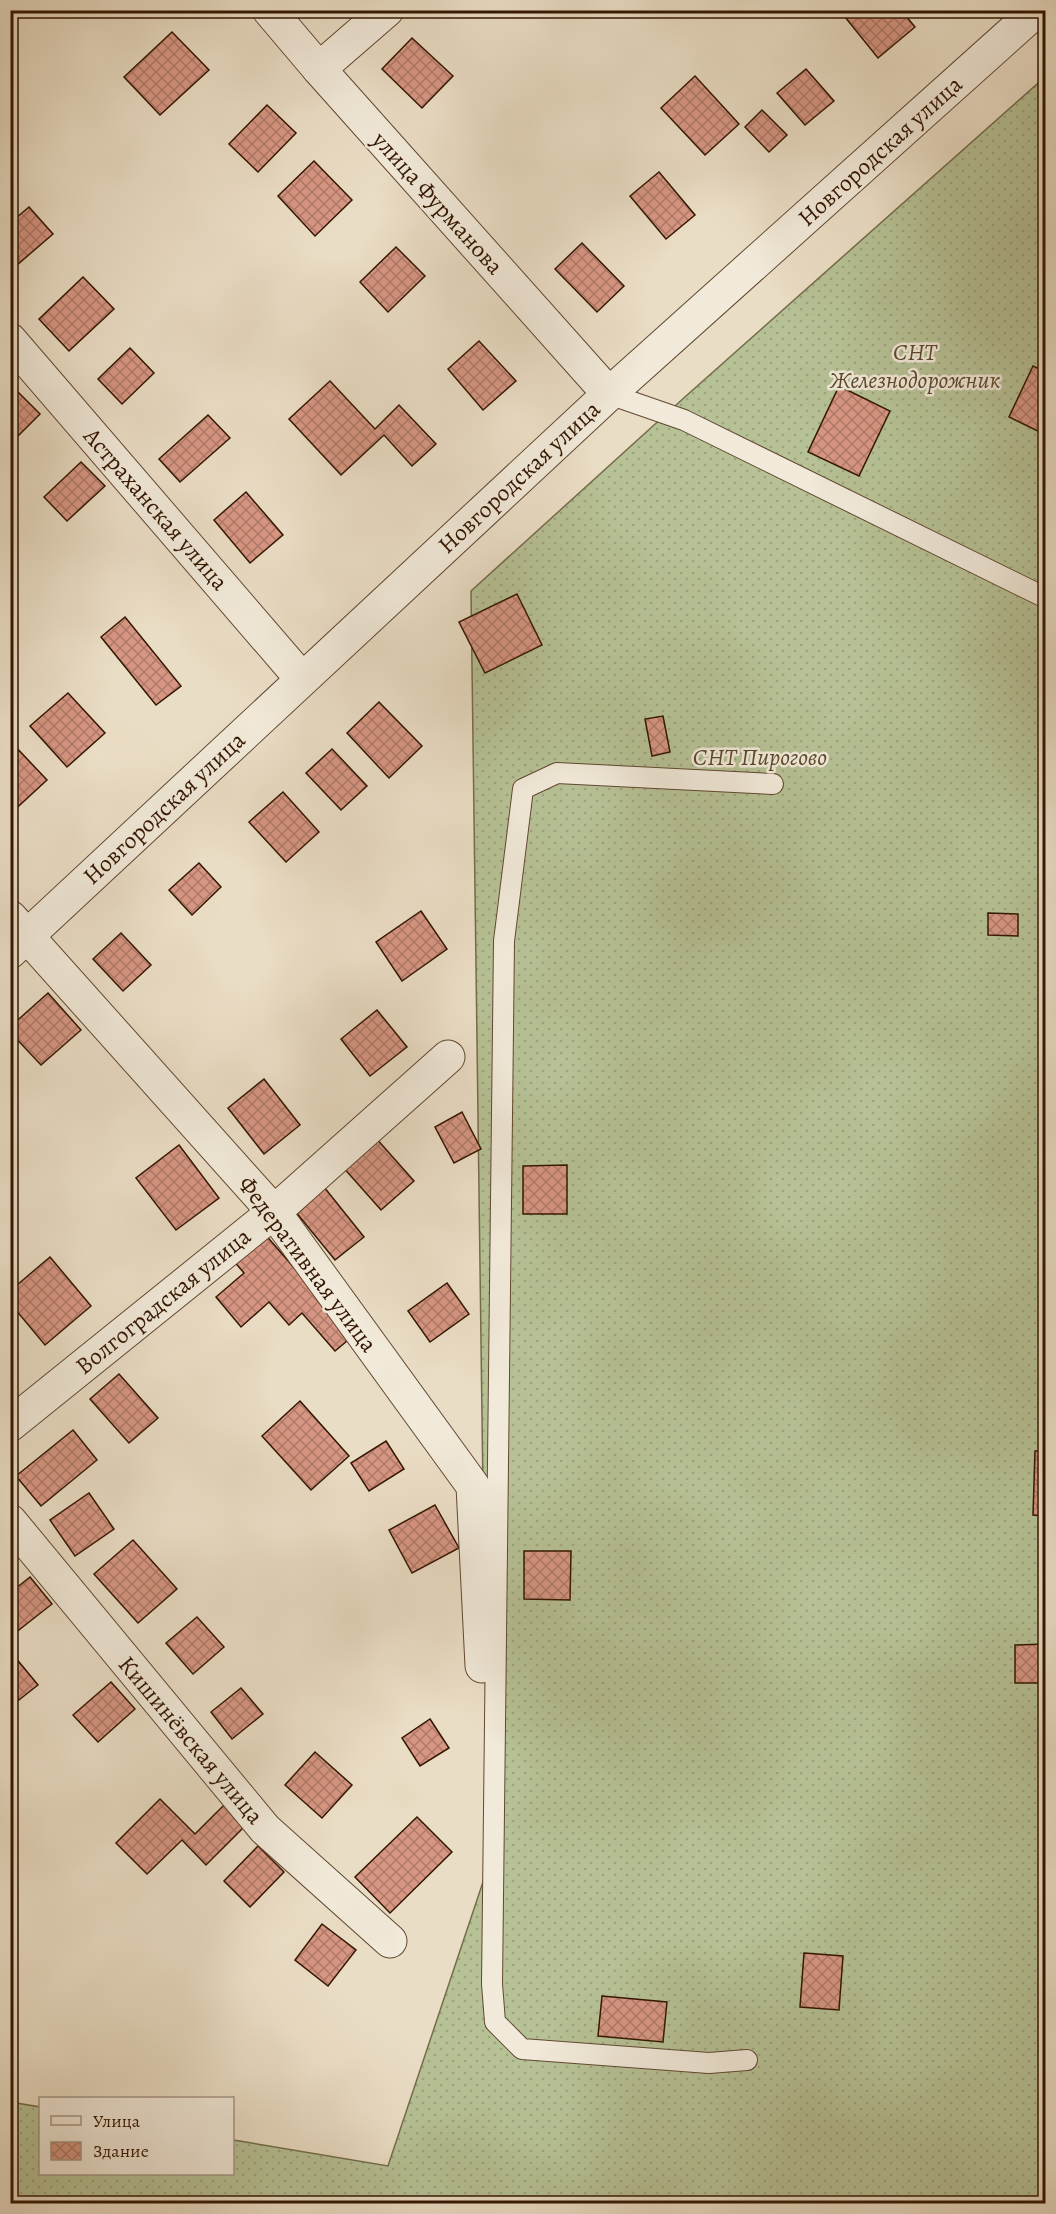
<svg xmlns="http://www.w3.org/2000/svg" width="1056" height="2214" viewBox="0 0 1056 2214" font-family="Alegreya,serif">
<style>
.garden{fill:url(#garden-dots);stroke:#746c4a;stroke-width:1.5}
.building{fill:url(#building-cross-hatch);stroke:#331600;stroke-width:1.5}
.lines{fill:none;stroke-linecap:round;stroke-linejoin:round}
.service-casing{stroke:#614831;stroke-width:22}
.minor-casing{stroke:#614831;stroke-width:35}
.service{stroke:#f1e9d9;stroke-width:20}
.minor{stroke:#f1e9d9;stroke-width:33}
.labels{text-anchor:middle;stroke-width:5;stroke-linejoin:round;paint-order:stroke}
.street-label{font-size:24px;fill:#331600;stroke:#f1e9d9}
.park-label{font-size:24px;font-style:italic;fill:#5a492d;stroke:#f1e9d9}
</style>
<defs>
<pattern id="garden-dots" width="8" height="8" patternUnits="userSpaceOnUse" patternTransform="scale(1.5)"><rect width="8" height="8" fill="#b6c195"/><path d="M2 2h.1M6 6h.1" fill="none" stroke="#9da57f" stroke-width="1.8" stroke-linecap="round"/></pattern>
<pattern id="building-cross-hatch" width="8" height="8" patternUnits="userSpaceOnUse" patternTransform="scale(1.5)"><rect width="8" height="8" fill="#d79683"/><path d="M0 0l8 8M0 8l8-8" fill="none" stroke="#af7969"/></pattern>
</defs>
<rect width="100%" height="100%" fill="#eaddc5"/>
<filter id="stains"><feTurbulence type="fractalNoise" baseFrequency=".00333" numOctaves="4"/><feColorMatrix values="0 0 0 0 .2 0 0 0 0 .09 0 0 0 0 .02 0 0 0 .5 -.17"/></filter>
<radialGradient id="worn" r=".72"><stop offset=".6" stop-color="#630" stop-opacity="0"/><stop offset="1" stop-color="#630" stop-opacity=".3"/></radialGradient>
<!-- garden -->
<polygon class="garden" points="1045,77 1045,2203 11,2203 10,2102 40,2107 40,2174 232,2174 233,2140 388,2166 488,1867 471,591 686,396"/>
<!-- building -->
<g class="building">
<polygon points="853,10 901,10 915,27 878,58 845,17"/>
<polygon points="172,32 209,70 160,115 124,77"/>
<polygon points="412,38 453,76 422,108 382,69"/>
<polygon points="806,69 834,101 805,125 777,93"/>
<polygon points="695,76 739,124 705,155 661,108"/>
<polygon points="267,105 296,133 258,172 229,144"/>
<polygon points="762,110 787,135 769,152 745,127"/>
<polygon points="314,161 352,200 315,236 278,196"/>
<polygon points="659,172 695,215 666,239 630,196"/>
<polygon points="29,207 53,234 10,271 10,223"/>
<polygon points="582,243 624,286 597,312 555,269"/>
<polygon points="396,247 425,276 388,312 360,282"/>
<polygon points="83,277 114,309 69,351 39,319"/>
<polygon points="479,341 516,381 483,410 448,369"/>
<polygon points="130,348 154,373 122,404 98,379"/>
<polygon points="1033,366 1046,372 1046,435 1009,417"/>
<polygon points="330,381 375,429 399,405 436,444 412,466 384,435 341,475 289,419"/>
<polygon points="839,386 890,411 859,476 808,452"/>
<polygon points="16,390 40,414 10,444 10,396"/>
<polygon points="208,415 230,438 180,482 159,459"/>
<polygon points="81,462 105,486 67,521 44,497"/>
<polygon points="246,492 283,535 250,563 214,520"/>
<polygon points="517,594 542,645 485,673 459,622"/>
<polygon points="125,617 181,686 156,705 101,637"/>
<polygon points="68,693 105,733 67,767 30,726"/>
<polygon points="379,702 422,746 389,778 347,733"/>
<polygon points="663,716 670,752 652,756 645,719"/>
<polygon points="13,744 47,780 10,814 10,747"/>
<polygon points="332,749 367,786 341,810 306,773"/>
<polygon points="283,792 319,832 286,862 249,822"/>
<polygon points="199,863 221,887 192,915 169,890"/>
<polygon points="421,911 447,949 402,981 376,942"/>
<polygon points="988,913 1018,914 1018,936 988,935"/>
<polygon points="121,933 151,965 123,991 93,959"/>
<polygon points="48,993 81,1030 41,1065 10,1032 10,1027"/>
<polygon points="377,1010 407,1047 370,1076 341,1039"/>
<polygon points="264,1079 300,1125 264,1154 228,1108"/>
<polygon points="462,1112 481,1149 454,1163 435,1127"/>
<polygon points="375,1137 414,1181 381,1210 342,1166"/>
<polygon points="179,1145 219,1198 176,1230 136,1178"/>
<polygon points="567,1165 567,1214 523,1214 523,1166"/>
<polygon points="324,1187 364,1237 335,1260 295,1211"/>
<polygon points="264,1233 353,1336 335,1351 302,1313 289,1325 269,1302 241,1327 216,1297 244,1273 233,1260"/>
<polygon points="50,1257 91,1306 45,1345 10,1303 10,1291"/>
<polygon points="447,1283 469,1314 430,1342 408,1311"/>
<polygon points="119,1374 158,1418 129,1443 90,1399"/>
<polygon points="300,1401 349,1456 311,1490 262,1436"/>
<polygon points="73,1430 97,1460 41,1506 16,1476"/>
<polygon points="386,1441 404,1469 369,1491 351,1463"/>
<polygon points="1035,1451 1046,1451 1046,1516 1033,1515"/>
<polygon points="89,1493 114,1529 75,1556 50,1520"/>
<polygon points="435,1505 459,1548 412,1573 389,1530"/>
<polygon points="133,1540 177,1589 138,1623 94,1574"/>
<polygon points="524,1551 571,1551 570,1600 524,1599"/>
<polygon points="30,1577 52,1604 10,1637 10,1593"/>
<polygon points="197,1617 224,1647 193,1674 166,1643"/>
<polygon points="1046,1644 1046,1683 1015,1683 1015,1645"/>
<polygon points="10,1651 38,1685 10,1707"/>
<polygon points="111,1682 135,1709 98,1742 73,1715"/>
<polygon points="241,1688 263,1714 232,1739 211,1712"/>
<polygon points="430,1719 449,1748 420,1766 402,1738"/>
<polygon points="315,1752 352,1785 322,1818 285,1785"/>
<polygon points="231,1798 251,1820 206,1865 182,1840 147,1874 116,1843 160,1799 195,1834"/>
<polygon points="417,1817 452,1852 390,1913 355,1877"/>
<polygon points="258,1846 284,1872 250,1907 224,1881"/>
<polygon points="1044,1906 1046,1906 1046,1935 1040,1934"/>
<polygon points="322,1924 356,1950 328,1986 295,1960"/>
<polygon points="804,1953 843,1956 839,2010 800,2007"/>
<polygon points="602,1996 667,2002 663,2042 598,2036"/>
</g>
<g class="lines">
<defs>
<g id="service">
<polyline points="609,394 684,420 1046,598"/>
<polyline points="747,2060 709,2063 522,2049 495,2022 492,1984 504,941 523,789 557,773 773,784"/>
</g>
<g id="minor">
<polyline points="269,10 319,69 609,394"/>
<polyline points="319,69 387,10"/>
<polyline points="10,340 302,679"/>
<polyline points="10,917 274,1212 473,1486 482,1666"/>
<polyline points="10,952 609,394 1037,10"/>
<polyline points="10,1425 274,1212 448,1057"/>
<polyline points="10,1521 265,1829 390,1941"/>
</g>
</defs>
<!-- service casing -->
<use href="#service" class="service-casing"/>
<!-- minor casing -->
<use href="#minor" class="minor-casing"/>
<!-- service -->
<use href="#service" class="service"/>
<!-- minor -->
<use href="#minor" class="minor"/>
</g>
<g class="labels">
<!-- street labels -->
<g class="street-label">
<text transform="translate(880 151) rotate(-42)" y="8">Новгородская улица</text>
<text transform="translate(438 203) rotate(48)" y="8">улица Фурманова</text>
<text transform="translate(519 477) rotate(-43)" y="8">Новгородская улица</text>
<text transform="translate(156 509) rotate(49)" y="8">Астраханская улица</text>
<text transform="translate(164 808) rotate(-43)" y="8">Новгородская улица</text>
<text transform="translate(308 1264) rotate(53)" y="8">Федеративная улица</text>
<text transform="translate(163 1301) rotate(-39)" y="8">Волгоградская улица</text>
<text transform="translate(191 1740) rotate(50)" y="8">Кишинёвская улица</text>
</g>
<!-- park labels -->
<g class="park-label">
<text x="915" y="360">СНТ<tspan x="915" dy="28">Железнодорожник</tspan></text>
<text x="760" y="765">СНТ Пирогово</text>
</g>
</g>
<!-- margin -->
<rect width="1056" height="2214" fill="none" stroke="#eaddc5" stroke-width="36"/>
<rect x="12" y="12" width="1032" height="2190" fill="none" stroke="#331600" stroke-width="3"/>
<rect x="18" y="18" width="1020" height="2178" fill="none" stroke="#331600" stroke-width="1.5"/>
<!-- legend -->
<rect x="39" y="2097" width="195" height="78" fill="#f1e9d9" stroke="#a59582" stroke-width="1.5"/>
<rect x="51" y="2116" width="30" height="9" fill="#f1e9d9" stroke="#a59582" stroke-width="1.5"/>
<text x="93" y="2127" font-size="18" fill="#331600">Улица</text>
<rect x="51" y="2142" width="30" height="18" fill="url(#building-cross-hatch)" stroke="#a59582" stroke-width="1.5"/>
<text x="93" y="2157" font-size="18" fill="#331600">Здание</text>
<rect width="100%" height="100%" filter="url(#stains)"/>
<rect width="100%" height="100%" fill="url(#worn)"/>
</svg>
